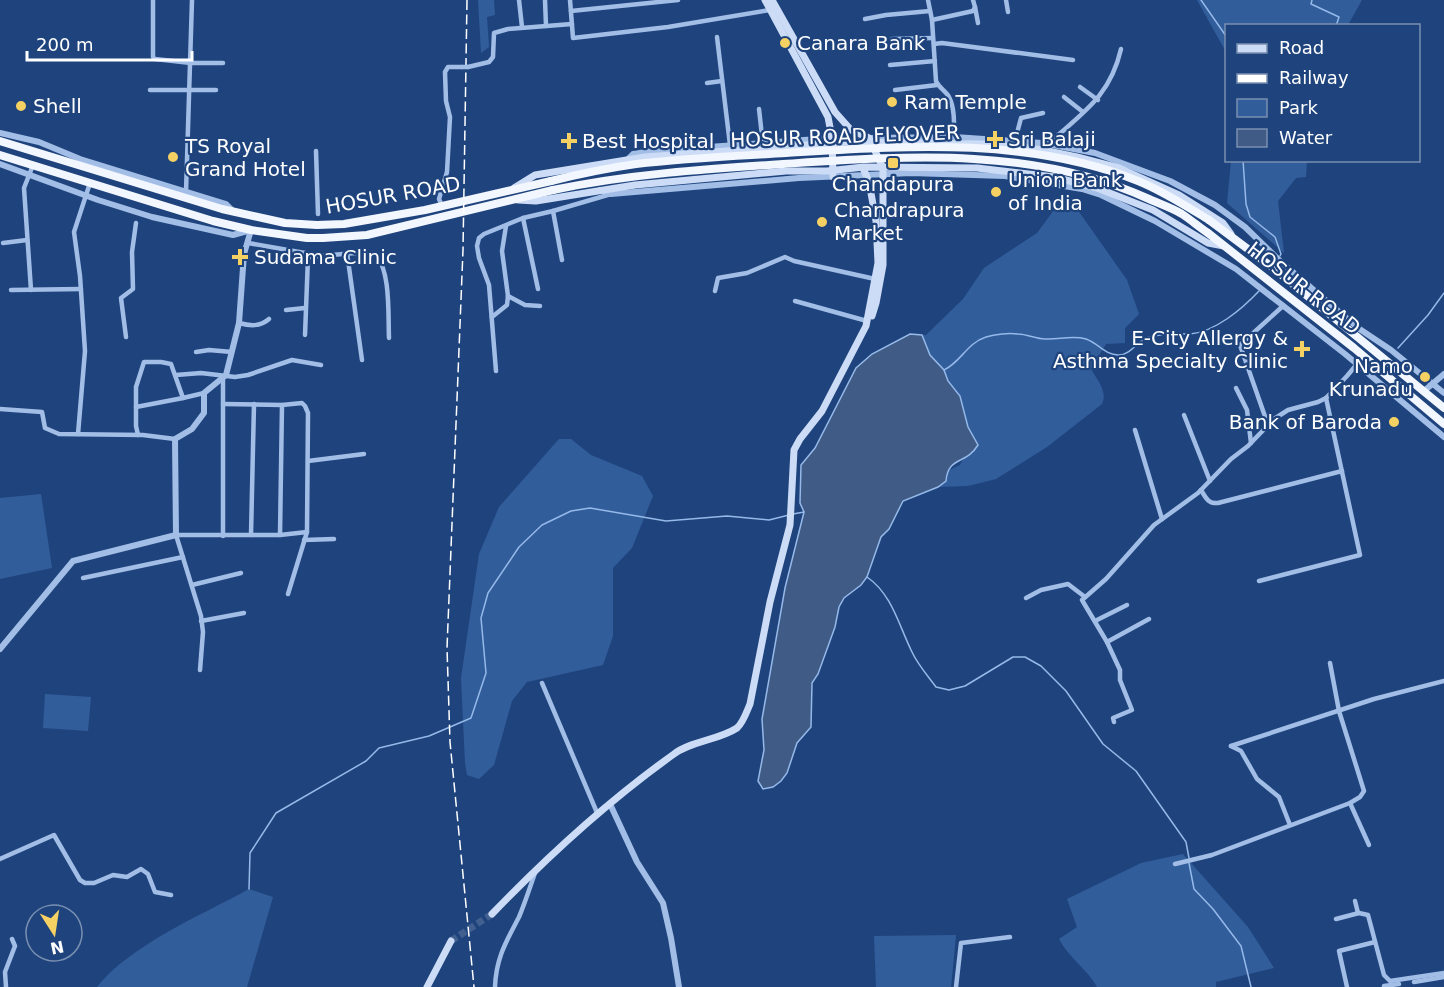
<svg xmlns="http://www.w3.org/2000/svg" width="1444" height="987" viewBox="0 0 1444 987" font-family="'DejaVu Sans',sans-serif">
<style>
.green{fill:#325d9b}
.water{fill:#405b85;stroke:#95b9e9;stroke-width:1.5}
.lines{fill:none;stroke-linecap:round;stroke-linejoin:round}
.stream{stroke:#95b9e9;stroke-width:1.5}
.secondary-tunnel{stroke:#416090;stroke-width:7;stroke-dasharray:7 3.5;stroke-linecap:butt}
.minor{stroke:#a2bee7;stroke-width:4.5}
.tertiary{stroke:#a2bee7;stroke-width:6}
.secondary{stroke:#ccdcf6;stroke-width:7}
.trunk{stroke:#f2f6fe;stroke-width:8}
.rail{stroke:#fff;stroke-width:1.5;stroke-dasharray:10 4.5;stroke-linecap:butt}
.minor-bridge{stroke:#a2bee7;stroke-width:4.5}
.trunk-bridge{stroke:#f2f6fe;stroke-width:8}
.poi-dot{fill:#f5d062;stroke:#1f447d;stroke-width:2}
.labels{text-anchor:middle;stroke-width:4.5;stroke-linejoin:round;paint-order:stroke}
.poi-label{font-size:20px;fill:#fff;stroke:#1f447d;text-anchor:start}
.street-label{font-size:20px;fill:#fff;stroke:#1f447d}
</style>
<rect width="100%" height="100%" fill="#1f447d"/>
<!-- green -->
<g class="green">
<polygon points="478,0 494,0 495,15 487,17 489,47 481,53"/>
<polygon points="1197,0 1362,0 1348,25 1226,26 1226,52"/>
<polygon points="1231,161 1307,161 1306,177 1296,178 1278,201 1284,253 1227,203"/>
<path d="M1070 199 1127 280 1139 314 1125 328V343L1106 344 1091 369C1097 380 1108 391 1102 404L1047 447 996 479 968 486 938 487 947 471 960 465 963 459 968 427 960 396 948 381 944 370 927 356 922 335H926L963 299 984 268 1037 233 1057 206Z"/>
<polygon points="559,439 571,439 591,455 642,476 653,496 632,548 613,568 613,636 603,665 527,682 512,701 494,765 479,779 467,775 465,763 461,678 479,554 499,507"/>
<polygon points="41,494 52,568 0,579 0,498"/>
<polygon points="45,694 91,697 88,731 43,728"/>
<path d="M1183 854 1248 927 1274 968 1216 982V987H1097C1087 969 1069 958 1059 939L1077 927 1067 899 1141 863Z"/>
<path d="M249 889 273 897 247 987H97C130 945 202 915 249 889Z"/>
<polygon points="956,935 951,987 876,987 874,936"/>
</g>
<!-- water -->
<path class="water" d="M910 334 922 335 930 355 944 370 948 381 960 396 968 427 978 445C966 465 948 456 946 481L938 487 903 501 889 529 881 537 867 577 861 585 844 598 839 607 835 627 818 674 812 683 811 727 797 743 787 773 781 781 773 787 763 789 758 781 764 750 762 719 785 588 804 512 800 503 801 465 815 448 856 368 872 354Z"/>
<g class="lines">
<!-- stream -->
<g class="stream">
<polyline points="1201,0 1226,36"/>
<polyline points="1312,0 1311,4 1339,17 1336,26"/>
<polyline points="1243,160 1246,204 1250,217 1275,237 1281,254 1280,256"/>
<polyline points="1398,348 1428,315 1444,293"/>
<path d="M944 370C961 362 967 343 986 337 995 334 1009 333 1018 334 1027 334 1036 339 1045 339 1058 340 1072 335 1086 339 1098 343 1105 355 1118 355 1130 356 1138 340 1149 337 1163 333 1176 334 1190 334 1215 332 1242 309 1259 291"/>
<polyline points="793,514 804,512"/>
<path d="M867 577C892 594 899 626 912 652 918 665 928 676 936 687L949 690 965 686 1013 657H1025L1041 666 1066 691 1103 744 1136 771 1186 842 1189 858"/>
<polyline points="1189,863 1194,889 1213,909 1241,946 1251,987"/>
<polyline points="249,889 250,853 276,813 366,761 379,748 429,736 471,718 486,673 481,618 488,593 519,547 542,525 571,511 590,508 666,521 727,516 769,520 789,515"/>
</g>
<!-- secondary-tunnel -->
<polyline class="secondary-tunnel" points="451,941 492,914"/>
<!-- minor -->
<g class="minor">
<polyline points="153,0 153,57 155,59 191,63 223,63"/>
<polyline points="519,0 522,27"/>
<polyline points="545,0 546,26"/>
<polyline points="570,0 573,38 668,27 770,10"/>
<path d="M928 0 932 20 936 81C939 88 946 91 949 97 955 108 954 125 954 137"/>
<polyline points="1006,0 1008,12"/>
<polyline points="975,7 978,23"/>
<polyline points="571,11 678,0"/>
<polyline points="865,19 886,15 930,11"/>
<polyline points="932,20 973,11 975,7 973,0"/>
<polyline points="717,37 730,145"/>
<polyline points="892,39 933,38"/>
<polyline points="934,44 942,43 1073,60"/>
<polyline points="890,65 935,61"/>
<polyline points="468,67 489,62 493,57 494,33 508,29 572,24"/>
<polyline points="707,83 722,81"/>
<polyline points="1080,87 1098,100"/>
<polyline points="150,90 216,90"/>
<polyline points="895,90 937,85"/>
<polyline points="1064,97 1083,112"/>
<polyline points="759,109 763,145"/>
<polyline points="1015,141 1021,118 1043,113"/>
<path d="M1048 144C1082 113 1110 97 1121 49"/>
<polyline points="316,151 318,214"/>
<polyline points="186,192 192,0"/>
<polyline points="442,206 439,199 447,172 450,117 446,101 445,72 448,67 462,67"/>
<polyline points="3,243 27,240"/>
<polyline points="248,243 305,253 308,257 305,335"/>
<polyline points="347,253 362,360"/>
<path d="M308 257 355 253 375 254C391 270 388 316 389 338"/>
<polyline points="562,260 553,211 611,194"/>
<polyline points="538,289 523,218 553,211"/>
<polyline points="11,290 81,289"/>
<polyline points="31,290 24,188 33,165"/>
<polyline points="715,291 718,278 747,273 785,257 794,261 875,279"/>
<polyline points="508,296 525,305 540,306"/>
<polyline points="795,301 867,321"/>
<polyline points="286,310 305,308"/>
<polyline points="492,317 507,305 508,296 502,251 506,226"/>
<path d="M239 323C250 326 260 327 269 319"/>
<polyline points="126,337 121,298 133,289 132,252 136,223"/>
<polyline points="196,352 209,350 232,352"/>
<polyline points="496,371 489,285 479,258 477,246 479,238 484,234 523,218"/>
<polyline points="176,375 201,373 235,377 248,375 292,360 321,365"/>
<polyline points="223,378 223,536"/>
<polyline points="1236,388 1247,410 1251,443"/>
<polyline points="223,404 282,405 302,403 305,406 308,413 307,532 288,594"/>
<polyline points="136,407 183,398"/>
<polyline points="0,409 42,412 45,428 59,434 143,435 175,439"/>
<polyline points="1184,415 1210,481"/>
<polyline points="1268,425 1240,345 1283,306"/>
<polyline points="1135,430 1162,519"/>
<polyline points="78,434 85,351 80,276 74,232 90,183"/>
<polyline points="138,435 136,426 136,387 144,362 161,362 171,364 183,398 204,393"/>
<polyline points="308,461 364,454"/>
<path d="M1201 490C1206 498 1208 504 1218 503L1342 471"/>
<polyline points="251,535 254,404"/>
<polyline points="280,535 282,405"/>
<polyline points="304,540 334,539"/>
<polyline points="83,578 183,557"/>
<polyline points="1259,581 1360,555 1326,398"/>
<polyline points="192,585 241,573"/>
<polyline points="1026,598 1041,590 1068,584 1085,597"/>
<polyline points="1149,619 1107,642 1082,600 1106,579 1154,525 1198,493 1231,459 1248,446 1274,419 1288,410 1318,402 1326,398 1347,376 1357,364"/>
<polyline points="201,621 244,613"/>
<polyline points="1095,621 1127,605"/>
<polyline points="1107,642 1120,670 1120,680 1132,710 1113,718 1114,722"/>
<polyline points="200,670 203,632 201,616 176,535 280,535 307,532"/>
<polyline points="542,683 598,815"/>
<polyline points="1231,746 1374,699 1444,681"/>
<polyline points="1231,746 1241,751 1257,779 1279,797 1290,825"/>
<polyline points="1350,803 1369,845"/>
<polyline points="0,859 54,835 80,880 85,883 94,883 113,875 127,877 141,869 148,874 155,892 171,895"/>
<polyline points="1175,864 1212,855 1350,803 1360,797 1364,791 1339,711 1330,663"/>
<polyline points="1355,901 1358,913"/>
<polyline points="1336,919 1359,913 1368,915 1384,975 1390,981 1444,973"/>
<polyline points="1414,982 1444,977"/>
<polyline points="1384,986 1399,984"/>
<polyline points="6,987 5,972 15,946 12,939"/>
<path d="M495 987C496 958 506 942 519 917 525 903 530 887 535 873"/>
<polyline points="956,987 961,943 1010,937"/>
<polyline points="1347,987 1339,951 1375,942"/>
</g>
<!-- tertiary -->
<g class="tertiary">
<polyline points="0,133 39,142 80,159 226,204 234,212"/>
<polyline points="869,138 954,137 1042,143 1095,153 1170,181 1215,205 1245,227 1280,261 1358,328 1391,350 1444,393"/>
<polyline points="627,160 633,154 653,151 832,138"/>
<polyline points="0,164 98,200 152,217 233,235 251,230 244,254 239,323 226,375 204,393 204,413 192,429 175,439 176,535 73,561 0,649"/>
<polyline points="600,190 611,194 799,178 911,173 1005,176 1082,189 1101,195 1155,221 1236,269 1345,354 1444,437"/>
<polyline points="1424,391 1444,374"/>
<polyline points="610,804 637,862 663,903 671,938 679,987"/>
</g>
<!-- secondary -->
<g class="secondary">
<polyline points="765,0 828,117 832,138 833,177"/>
<polyline points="772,0 835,112 851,130 869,138 883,168 883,265 876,303 872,316"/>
<polyline points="514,188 535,175 645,157 848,142 981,144 1038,149 1077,157 1119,168 1179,195 1223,223 1231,234"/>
<polyline points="518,200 536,201 635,185 786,171 827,171 864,167 977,168 1054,177 1097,188 1153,210 1208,243 1224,246"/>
<path d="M492 914C548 856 608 801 674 754 691 741 719 740 737 728 743 723 747 711 750 704L770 602 790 525 794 450 800 439 822 411 866 326 878 263 876 221 869 182 863 168"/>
<polyline points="427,987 451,941"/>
</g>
<!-- trunk -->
<g class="trunk">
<polyline points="0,141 222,209 285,223 317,225 344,224 425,210 551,181"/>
<polyline points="0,155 213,221 251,230 307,238 323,238 367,235 553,190"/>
<polyline points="1209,220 1272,267 1444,408"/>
<polyline points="1208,233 1354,348 1444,424"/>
</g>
<!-- rail -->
<polyline class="rail" points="467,0 463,250 447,648 450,742 474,987"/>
<!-- minor-bridge -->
<polyline class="minor-bridge" points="462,67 468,67"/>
<!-- trunk-bridge -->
<g class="trunk-bridge">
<path d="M551 181C579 174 608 168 636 164 686 158 736 156 786 153 902 146 1027 136 1138 181 1163 191 1186 206 1209 220"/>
<path d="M553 190C629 174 706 169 783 164 906 156 1034 146 1149 199 1160 204 1172 208 1182 214 1191 220 1199 227 1208 233"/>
</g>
</g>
<!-- markers -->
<g class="poi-dot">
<circle cx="785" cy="43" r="6"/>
<circle cx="892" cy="102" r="6"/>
<circle cx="21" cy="106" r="6"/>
<path d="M992 130h6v6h6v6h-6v6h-6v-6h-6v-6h6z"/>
<path d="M566 132h6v6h6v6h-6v6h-6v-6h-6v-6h6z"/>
<circle cx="173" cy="157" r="6"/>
<rect x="887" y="157" width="12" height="12" rx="3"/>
<circle cx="996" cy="192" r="6"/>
<circle cx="822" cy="222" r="6"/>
<path d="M237 248h6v6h6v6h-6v6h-6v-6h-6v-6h6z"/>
<path d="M1299 340h6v6h6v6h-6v6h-6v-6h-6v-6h6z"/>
<circle cx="1425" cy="377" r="6"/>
<circle cx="1394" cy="422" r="6"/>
</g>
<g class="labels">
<!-- poi labels -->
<g class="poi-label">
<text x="797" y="50">Canara Bank</text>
<text x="904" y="109">Ram Temple</text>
<text x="33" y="113">Shell</text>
<text x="1008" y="146">Sri Balaji</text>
<text x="582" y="148">Best Hospital</text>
<text x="185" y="153">TS Royal<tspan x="185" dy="23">Grand Hotel</tspan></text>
<text x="1008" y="187">Union Bank<tspan x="1008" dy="23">of India</tspan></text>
<text x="893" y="191" text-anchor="middle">Chandapura</text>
<text x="834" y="217">Chandrapura<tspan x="834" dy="23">Market</tspan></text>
<text x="254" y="264">Sudama Clinic</text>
<text x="1288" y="345" text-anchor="end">E-City Allergy &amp;<tspan x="1288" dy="23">Asthma Specialty Clinic</tspan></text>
<text x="1413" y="373" text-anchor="end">Namo<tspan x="1413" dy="23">Krunadu</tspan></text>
<text x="1382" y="429" text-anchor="end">Bank of Baroda</text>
</g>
<!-- street labels -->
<g class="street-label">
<text transform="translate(845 136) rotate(-2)" y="7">HOSUR ROAD FLYOVER</text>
<text transform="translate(393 195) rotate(-10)" y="7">HOSUR ROAD</text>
<text transform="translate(1304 288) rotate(38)" y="7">HOSUR ROAD</text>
</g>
</g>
<!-- legend -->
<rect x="1225" y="24" width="195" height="138" fill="#1f447d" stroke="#798fb1" stroke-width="1.5"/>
<rect x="1237" y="44" width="30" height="9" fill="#ccdcf6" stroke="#798fb1" stroke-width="1.5"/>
<text x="1279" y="54" font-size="18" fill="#ffffff">Road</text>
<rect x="1237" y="74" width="30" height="9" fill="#ffffff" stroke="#798fb1" stroke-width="1.5"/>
<text x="1279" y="84" font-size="18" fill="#ffffff">Railway</text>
<rect x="1237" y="99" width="30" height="18" fill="#325d9b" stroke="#798fb1" stroke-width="1.5"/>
<text x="1279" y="114" font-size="18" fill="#ffffff">Park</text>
<rect x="1237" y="129" width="30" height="18" fill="#405b85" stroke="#798fb1" stroke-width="1.5"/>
<text x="1279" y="144" font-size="18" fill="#ffffff">Water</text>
<!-- north arrow -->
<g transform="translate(54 933) rotate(168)"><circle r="28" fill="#1f447d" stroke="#798fb1" stroke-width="1.5"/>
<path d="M0-4.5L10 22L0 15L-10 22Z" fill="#f5d062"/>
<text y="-9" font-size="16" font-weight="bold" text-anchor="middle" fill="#ffffff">N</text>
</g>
<!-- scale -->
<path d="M27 51v9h165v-9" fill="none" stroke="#ffffff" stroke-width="3"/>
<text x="36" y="51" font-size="18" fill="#ffffff" stroke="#1f447d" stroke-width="4.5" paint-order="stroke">200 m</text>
</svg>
